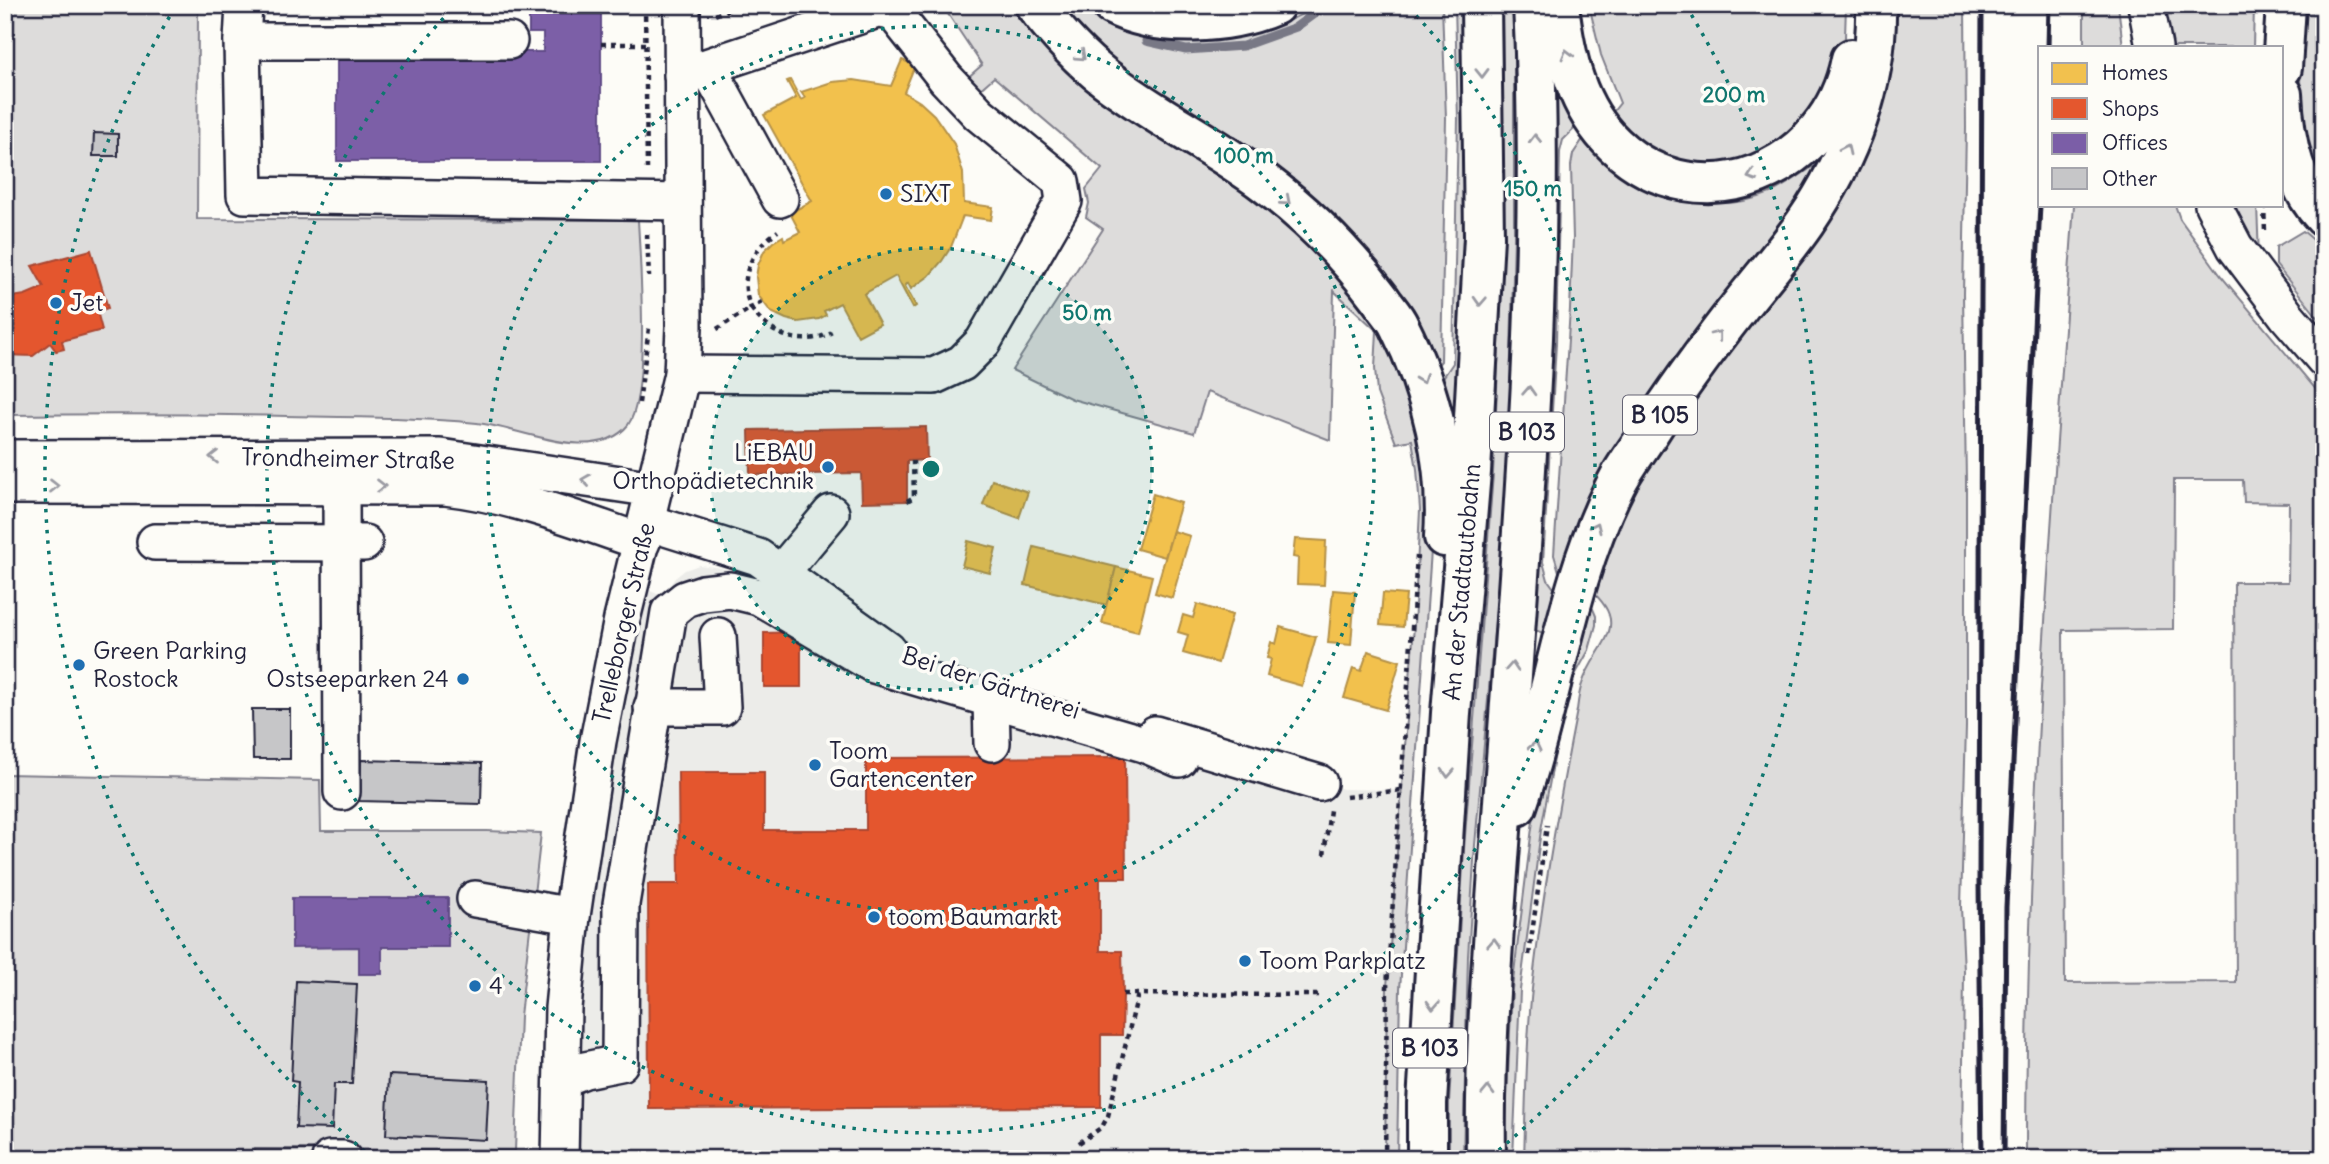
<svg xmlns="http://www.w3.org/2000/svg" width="2329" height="1164" viewBox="0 0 2329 1164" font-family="Delius,sans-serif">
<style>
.built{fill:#ecece9}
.green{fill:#dddcdb;stroke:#807f8b;stroke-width:2;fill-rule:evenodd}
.homes{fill:#f2c14e;stroke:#b49148;stroke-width:2}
.shops{fill:#e4572e;stroke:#aa4732;stroke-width:2}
.offices{fill:#7b5ea7;stroke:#604c87;stroke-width:2}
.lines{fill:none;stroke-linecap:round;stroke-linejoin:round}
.stream{stroke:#787885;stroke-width:9}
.building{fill:#c6c6c8;stroke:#22223b;stroke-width:2}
.minor-casing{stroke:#22223b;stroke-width:40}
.highway-casing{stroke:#22223b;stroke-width:44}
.path{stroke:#22223b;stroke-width:4.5;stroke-dasharray:5 5;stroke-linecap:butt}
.minor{stroke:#fdfcf7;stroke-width:35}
.highway{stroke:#fdfcf7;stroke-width:38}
.rail{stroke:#22223b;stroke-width:5}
.oneway{stroke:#9a9aa2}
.ring{fill:none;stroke:#0f766e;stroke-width:3.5;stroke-dasharray:3.5 7}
.poi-dot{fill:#1f6fb2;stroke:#fdfcf7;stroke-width:2.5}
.labels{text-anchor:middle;stroke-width:7;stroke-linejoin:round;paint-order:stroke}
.shield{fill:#fdfcf7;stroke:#646373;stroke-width:2}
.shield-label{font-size:23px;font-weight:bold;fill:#22223b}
.poi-label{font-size:24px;fill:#22223b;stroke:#fdfcf7;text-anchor:start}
.street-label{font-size:24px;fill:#22223b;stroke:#fdfcf7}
.centre{fill:#0f766e;stroke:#fdfcf7;stroke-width:3.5}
.ring-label{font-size:21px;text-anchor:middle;font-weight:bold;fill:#0f766e;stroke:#fdfcf7;stroke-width:7;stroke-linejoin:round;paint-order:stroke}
</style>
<rect width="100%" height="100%" fill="#fdfcf7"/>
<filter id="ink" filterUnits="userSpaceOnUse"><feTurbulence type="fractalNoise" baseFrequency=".0143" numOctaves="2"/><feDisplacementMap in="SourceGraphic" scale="14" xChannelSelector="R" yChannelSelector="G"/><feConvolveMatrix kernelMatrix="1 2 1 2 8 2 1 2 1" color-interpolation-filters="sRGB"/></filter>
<g filter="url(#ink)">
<!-- built -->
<g class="built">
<polygon points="758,557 901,658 1343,789 1401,790 1387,987 1385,1159 560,1159 563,1008 631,583 662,596 675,578 685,570 699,565 721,568 746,575"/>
<polygon points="254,1149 515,1151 536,1159 254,1159"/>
</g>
<!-- green -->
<g class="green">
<path d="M5 5H198L197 219 638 220C640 261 650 395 628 425 595 466 519 427 477 423 413 417 350 417 286 416 192 414 99 414 5 415Z"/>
<polygon points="942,5 1014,5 1025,22 1292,227 1363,300 1414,390 1434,508 1400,989 1397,1159 1385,1159 1387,987 1414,626 1420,510 1417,469 1412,440 1396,443 1377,393 1375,368 1377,331 1334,291 1330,440 1207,392 1194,433 1072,399 1012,370 1103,229 1086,217 1089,203 1086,189 1102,169 994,77 977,92 966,79 982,65"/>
<path d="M1051 5C1056 5 1062 4 1067 5 1079 7 1107 25 1121 30 1184 54 1262 39 1319 5H1442L1446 118 1441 361 1433 370 1420 339 1142 84 1097 50Z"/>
<polygon points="1455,5 1464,5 1467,120 1464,236 1454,471 1438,385 1453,363 1458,119"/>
<polygon points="1502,5 1514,5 1514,237 1508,475 1475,845 1468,956 1463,1159 1449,1159 1449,1103 1464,849 1493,474 1504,237"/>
<polygon points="1589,5 1846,5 1845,37 1840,61 1824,98 1783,145 1720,169 1663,159 1609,117 1620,103 1601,55"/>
<path d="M1890 5H1965L1966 128 1963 294 1966 481V726L1961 907 1964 971 1962 1159H1524C1526 1102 1526 1045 1532 989 1542 895 1559 802 1577 710 1578 702 1579 692 1582 684 1595 644 1635 627 1588 588L1650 451 1753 312Z"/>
<polygon points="2084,5 2118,5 2123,47 2084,47"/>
<polygon points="2160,5 2254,5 2253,47 2169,47"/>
<path d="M2304 5H2324V178C2319 168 2312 158 2309 148 2295 102 2301 52 2304 5Z"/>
<polygon points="1553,58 1578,125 1563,140 1560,152 1556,344 1543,562 1548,580 1556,591 1550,635 1531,629"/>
<path d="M1585 136C1601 150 1620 173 1638 183 1676 205 1730 210 1770 193 1785 186 1799 176 1812 167L1820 169 1561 578 1554 555 1570 309 1573 238 1571 166 1573 154Z"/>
<path d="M2074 205H2175L2180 219 2221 276 2324 399V1159H2026C2026 840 2051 522 2074 205ZM2174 480H2243L2244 502 2289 503 2288 582H2234L2236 982 2065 983 2063 630 2173 629Z"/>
<polygon points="2227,205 2257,205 2259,258"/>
<polygon points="2303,231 2324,249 2324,325 2276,265 2276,247"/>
<polygon points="1583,603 1593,609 1596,616 1596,625 1589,650 1574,677 1555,753 1541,830 1520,990 1513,1159 1504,1159 1512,989 1532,828 1545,747"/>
<polygon points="5,774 320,780 321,831 487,831 541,833 520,1016 515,1151 255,1149 254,1159 5,1159"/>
</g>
<!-- homes -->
<g class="homes">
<polygon points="902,60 915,65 904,92 920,102 934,115 954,144 963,173 964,203 993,207 991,220 963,216 951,247 942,261 929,276 911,289 908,283 905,286 916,306 913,308 896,276 864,294 880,324 858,336 840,303 824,311 826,315 819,319 798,322 786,319 771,312 758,295 756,277 758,265 764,251 773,242 783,236 784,240 800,232 790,213 812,201 764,115 796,98 787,81 790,80 801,100 805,98 801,92 832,82 854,80 891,86"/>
<polygon points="992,480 1028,492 1019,518 983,505"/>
<polygon points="1153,494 1181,503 1165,557 1137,549"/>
<polygon points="1173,531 1190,536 1172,598 1155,593"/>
<polygon points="1295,539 1326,541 1324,585 1297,584 1298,558 1293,557"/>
<polygon points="968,541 996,548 990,573 962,566"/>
<polygon points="1034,547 1116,567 1107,605 1025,585"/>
<polygon points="1116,567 1152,576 1138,632 1102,623"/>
<polygon points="1333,590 1355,592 1351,645 1328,643"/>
<polygon points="1383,593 1406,595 1403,627 1380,625"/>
<polygon points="1197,604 1232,615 1218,663 1183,653 1188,635 1178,632 1183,615 1193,618"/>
<polygon points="1280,627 1316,637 1302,686 1267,676 1271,659 1267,658 1271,642 1276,644"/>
<polygon points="1368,651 1400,661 1386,710 1344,698 1353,668 1361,671"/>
</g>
<!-- shops -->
<g class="shops">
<polygon points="91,250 108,308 97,311 102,330 62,341 64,349 56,351 50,343 33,356 5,355 5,298 25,295 44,287 32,266"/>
<polygon points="926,427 927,460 907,461 907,501 862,502 861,473 750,475 749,430"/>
<polygon points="801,632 801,687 764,687 764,633"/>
<polygon points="1125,757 1126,878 1100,878 1100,951 1122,951 1123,994 1122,1035 1101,1035 1101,1107 649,1109 648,884 679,884 678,772 764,772 764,830 866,830 866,758"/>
</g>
<!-- offices -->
<g class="offices">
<polygon points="529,5 601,5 601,161 337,161 337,52 543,52 543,33 529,33"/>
<polygon points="292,898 448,898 448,947 382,947 382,974 359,974 359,947 292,948"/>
</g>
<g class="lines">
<!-- stream -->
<polyline class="stream" points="1146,41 1186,50 1243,46 1296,27 1326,5"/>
</g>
<!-- building -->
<g class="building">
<polygon points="94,133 118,134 118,156 93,156"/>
<polygon points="252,709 290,709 290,759 253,759"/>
<polygon points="361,760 482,763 481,804 359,801"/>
<polygon points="296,981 357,984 352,1084 334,1084 332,1129 296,1128 298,1082 291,1081"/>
<polygon points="389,1075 489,1080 486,1140 386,1135"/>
</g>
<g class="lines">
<defs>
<g id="minor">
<polyline points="244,5 242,41 509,41"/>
<polyline points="2146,5 2154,47"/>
<polyline points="242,41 245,195 683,202"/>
<polyline points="708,67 780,199"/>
<polyline points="2213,205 2235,247 2287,316 2324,359"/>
<polyline points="682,374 934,376 962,363 983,342 1064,201 1061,181 979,114 946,79 893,12 877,10 682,75"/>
<polyline points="5,458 440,457 654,489"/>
<path d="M5 486 445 487C514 495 578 520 642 542"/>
<polyline points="341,486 342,792"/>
<polyline points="647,522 758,557 888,650"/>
<polyline points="155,542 364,543"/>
<polyline points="780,574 831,513"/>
<polyline points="991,699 992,743"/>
<polyline points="652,707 722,707 718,636"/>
<polyline points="1155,734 1319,783"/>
<polyline points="475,899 572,916"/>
<polyline points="562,1079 585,1070 620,1063 621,904 669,612 685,599 703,593 730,590 759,597 874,665 1144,744 1179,759"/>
<polyline points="330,1159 343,1159"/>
<polyline points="560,1159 563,1008 572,916 598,741 622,619 682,374 684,327 682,5"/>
</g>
<g id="highway">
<path d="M1035 5C1056 32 1078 57 1105 78 1156 117 1214 145 1265 183 1309 216 1349 257 1381 300 1387 309 1395 317 1399 326 1432 391 1449 465 1444 537"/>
<path d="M1112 5C1158 29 1229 25 1275 5"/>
<path d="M1559 5C1565 56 1576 108 1615 145 1701 226 1831 169 1851 59"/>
<polyline points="2282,68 2286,5"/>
<path d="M2282 94C2284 137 2293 185 2324 217"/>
<path d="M1517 806C1554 699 1565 585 1616 484 1625 466 1637 451 1648 434 1676 390 1708 347 1740 306 1762 278 1785 252 1805 223 1849 159 1878 83 1876 5"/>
<polyline points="1427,1159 1427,1103 1437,937 1451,713 1471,472 1484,237 1481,5"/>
<path d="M1486 1159C1484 1045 1494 930 1502 817 1520 547 1547 276 1533 5"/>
</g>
</defs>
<!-- minor casing -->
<use href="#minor" class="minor-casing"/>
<!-- highway casing -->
<use href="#highway" class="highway-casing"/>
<!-- path -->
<g class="path">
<polyline points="645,5 647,169"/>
<polyline points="715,15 740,5"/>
<polyline points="601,44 645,44"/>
<polyline points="2264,205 2265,232"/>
<polyline points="647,234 649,277"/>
<path d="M762 302 751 308C737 277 752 249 778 231"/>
<path d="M717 329 751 308C770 336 801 348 832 332"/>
<polyline points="639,403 649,328"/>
<polyline points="907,501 914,497 913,461"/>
<polyline points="1346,797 1401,790"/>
<polyline points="1324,855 1330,810"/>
<polyline points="1529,955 1547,825"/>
<polyline points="1123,994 1322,995"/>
<polyline points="1079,1143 1102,1127 1108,1116 1138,994"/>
<polyline points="1385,1159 1387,987 1417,556"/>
</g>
<!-- minor -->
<use href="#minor" class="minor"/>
<!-- highway -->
<use href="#highway" class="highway"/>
<!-- rail -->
<g class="rail">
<polyline points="2048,47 2049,5"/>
<polyline points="1982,1159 1979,882 1982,5"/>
<polyline points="2004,1159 2006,907 2040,205"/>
</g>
</g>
<!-- one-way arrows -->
<defs><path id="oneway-chevron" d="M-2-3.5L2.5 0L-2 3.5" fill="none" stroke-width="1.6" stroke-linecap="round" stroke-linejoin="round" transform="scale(1.75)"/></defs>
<g class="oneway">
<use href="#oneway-chevron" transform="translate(1567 54) rotate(-105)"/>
<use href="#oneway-chevron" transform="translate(1081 56) rotate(42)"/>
<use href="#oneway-chevron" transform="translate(1482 73) rotate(89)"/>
<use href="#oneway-chevron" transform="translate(1535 139) rotate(-91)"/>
<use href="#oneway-chevron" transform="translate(1846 149) rotate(-65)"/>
<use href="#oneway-chevron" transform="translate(1752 176) rotate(161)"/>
<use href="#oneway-chevron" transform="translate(1286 201) rotate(41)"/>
<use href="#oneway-chevron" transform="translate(1480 301) rotate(93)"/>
<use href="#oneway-chevron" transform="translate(1717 335) rotate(-52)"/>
<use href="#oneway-chevron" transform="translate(1422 379) rotate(69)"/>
<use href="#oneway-chevron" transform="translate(1529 391) rotate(-87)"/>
<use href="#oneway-chevron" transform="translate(214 457) rotate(180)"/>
<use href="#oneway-chevron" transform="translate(586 480) rotate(-172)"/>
<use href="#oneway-chevron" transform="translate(54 486)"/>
<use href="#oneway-chevron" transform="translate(381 486)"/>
<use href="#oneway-chevron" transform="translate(1596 527) rotate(-65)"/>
<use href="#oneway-chevron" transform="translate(1512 667) rotate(-86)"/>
<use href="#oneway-chevron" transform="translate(1535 746) rotate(-77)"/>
<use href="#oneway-chevron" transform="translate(1448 773) rotate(93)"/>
<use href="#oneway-chevron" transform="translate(1494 943) rotate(-87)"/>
<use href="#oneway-chevron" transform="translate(1433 1005) rotate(93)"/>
<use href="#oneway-chevron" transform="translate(1488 1091) rotate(-88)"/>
</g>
</g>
<!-- distance rings -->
<circle cx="931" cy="469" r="221" fill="#0f766e" fill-opacity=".12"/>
<g class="ring">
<circle cx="931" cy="469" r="221"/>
<circle cx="931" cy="469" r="443"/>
<path d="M1409 8A664 664 0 1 1 453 8"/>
<path d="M373 1158A886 886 0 0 1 176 6M1686 6A886 886 0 0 1 1489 1158"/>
</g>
<!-- markers -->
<g class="poi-dot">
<circle cx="886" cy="194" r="7"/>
<circle cx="56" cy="303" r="7"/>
<circle cx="828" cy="467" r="7"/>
<circle cx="79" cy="665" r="7"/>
<circle cx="463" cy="679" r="7"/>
<circle cx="815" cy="765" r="7"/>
<circle cx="874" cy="917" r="7"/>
<circle cx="1245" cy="961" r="7"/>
<circle cx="475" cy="986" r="7"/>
</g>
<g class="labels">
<!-- shield labels -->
<g class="shield">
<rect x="1623" y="395.5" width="74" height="39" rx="5"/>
<rect x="1490" y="412.5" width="74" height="39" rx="5"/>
<rect x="1393" y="1028.5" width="74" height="39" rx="5"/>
</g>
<g class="shield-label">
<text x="1660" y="423">B 105</text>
<text x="1527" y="440">B 103</text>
<text x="1430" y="1056">B 103</text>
</g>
<!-- poi labels -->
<g class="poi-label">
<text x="900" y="202">SIXT</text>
<text x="70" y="311">Jet</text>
<text x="814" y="461" text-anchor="end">LiEBAU<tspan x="814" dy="28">Orthopädietechnik</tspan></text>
<text x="93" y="659">Green Parking<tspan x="93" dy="28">Rostock</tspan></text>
<text x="449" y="687" text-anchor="end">Ostseeparken 24</text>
<text x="829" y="759">Toom<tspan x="829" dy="28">Gartencenter</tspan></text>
<text x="888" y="925">toom Baumarkt</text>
<text x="1259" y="969">Toom Parkplatz</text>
<text x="489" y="994">4</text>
</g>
<!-- street labels -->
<g class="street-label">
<text transform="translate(348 459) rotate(1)" y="8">Trondheimer Straße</text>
<text transform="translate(1462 582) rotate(-85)" y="8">An der Stadtautobahn</text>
<text transform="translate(624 623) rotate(-77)" y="8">Trelleborger Straße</text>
<text transform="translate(991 683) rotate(18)" y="8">Bei der Gärtnerei</text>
</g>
</g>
<circle cx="931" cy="469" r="10" class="centre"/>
<g class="ring-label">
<text x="1734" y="102">200 m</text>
<text x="1244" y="163">100 m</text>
<text x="1533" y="196">150 m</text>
<text x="1087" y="320">50 m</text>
</g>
<!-- margin -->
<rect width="2329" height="1164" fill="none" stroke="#fdfcf7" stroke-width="28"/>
<rect x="14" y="14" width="2301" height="1136" fill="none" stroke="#22223b" stroke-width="2.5" filter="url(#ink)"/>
<!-- legend -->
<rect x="2038" y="46" width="245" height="161" fill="#fdfcf7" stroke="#a5a5ac" stroke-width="2"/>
<rect x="2052" y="63" width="35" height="21" fill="#f2c14e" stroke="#a5a5ac" stroke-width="2"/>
<text x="2102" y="80" font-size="21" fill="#22223b">Homes</text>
<rect x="2052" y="98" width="35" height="21" fill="#e4572e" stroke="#a5a5ac" stroke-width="2"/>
<text x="2102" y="116" font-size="21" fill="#22223b">Shops</text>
<rect x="2052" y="133" width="35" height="21" fill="#7b5ea7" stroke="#a5a5ac" stroke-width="2"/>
<text x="2102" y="150" font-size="21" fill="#22223b">Offices</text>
<rect x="2052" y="168" width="35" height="21" fill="#c6c6c8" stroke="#a5a5ac" stroke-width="2"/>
<text x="2102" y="186" font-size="21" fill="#22223b">Other</text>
</svg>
